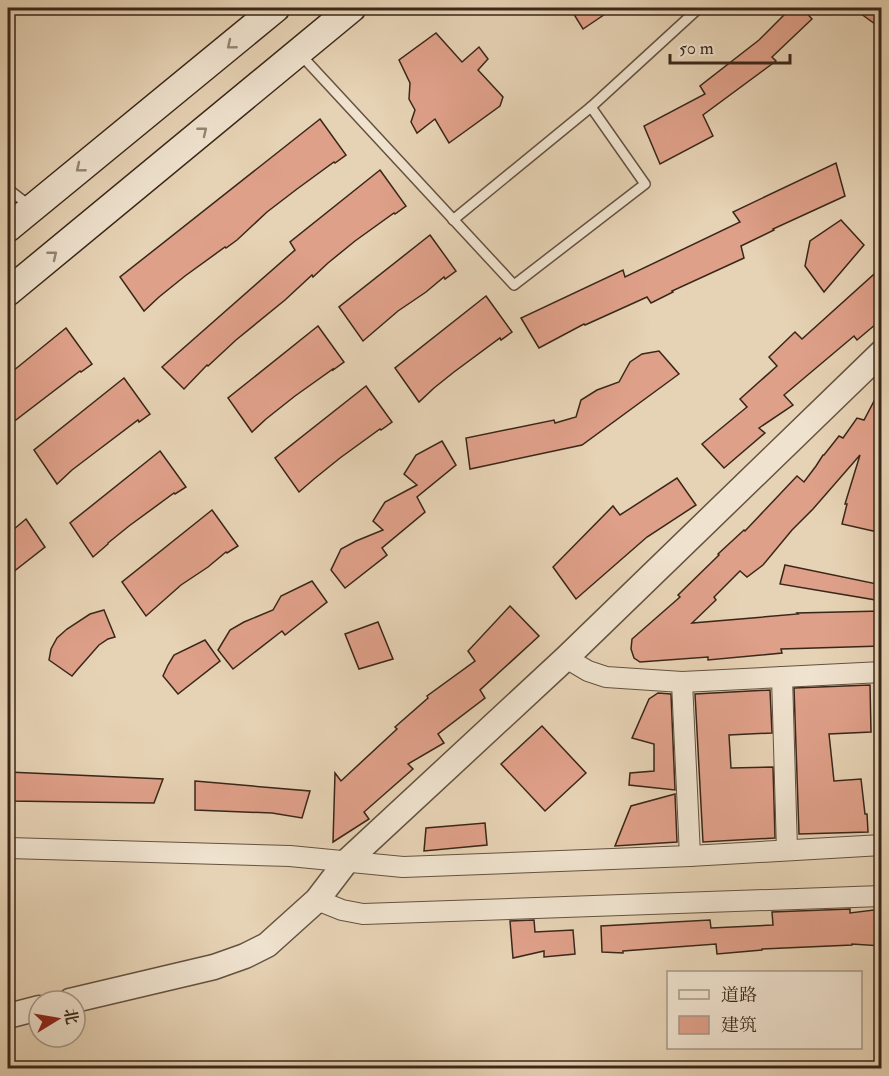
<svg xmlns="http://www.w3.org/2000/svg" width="889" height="1076" viewBox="0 0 889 1076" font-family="'IM FELL Double Pica','Noto Serif SC',serif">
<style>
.building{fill:#dfa089;stroke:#3a2719;stroke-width:1.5}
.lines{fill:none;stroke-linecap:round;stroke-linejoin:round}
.service-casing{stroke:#655240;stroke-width:12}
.minor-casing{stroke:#655240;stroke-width:22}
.tertiary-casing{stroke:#655240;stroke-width:27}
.secondary-casing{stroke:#3a2719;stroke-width:30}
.service{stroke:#efe2ce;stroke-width:9}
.minor{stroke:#efe2ce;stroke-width:20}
.tertiary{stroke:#efe2ce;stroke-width:24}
.secondary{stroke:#efe2ce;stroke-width:27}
.oneway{stroke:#948474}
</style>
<rect width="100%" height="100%" fill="#e6d2b4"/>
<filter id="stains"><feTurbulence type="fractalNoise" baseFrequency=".00333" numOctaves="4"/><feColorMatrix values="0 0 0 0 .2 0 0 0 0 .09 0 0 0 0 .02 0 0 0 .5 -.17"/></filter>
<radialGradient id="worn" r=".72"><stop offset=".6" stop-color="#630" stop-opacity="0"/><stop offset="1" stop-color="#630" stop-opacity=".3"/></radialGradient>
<!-- building -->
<g class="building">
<polygon points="570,8 614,8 583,29"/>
<polygon points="791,8 802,8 812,19 772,57 776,61 703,115 713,136 660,164 644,126 705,94 700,86 759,40"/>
<polygon points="853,8 882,8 882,29"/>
<polygon points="436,33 462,62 479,47 488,59 478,70 503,97 500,106 449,143 435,119 417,133 411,122 415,110 409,99 410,83 399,60"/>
<polygon points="320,119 346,155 335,163 334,162 297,189 267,212 237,240 226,248 225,247 185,276 159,297 144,311 120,277"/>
<polygon points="836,163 845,196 773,229 774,230 741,246 744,258 672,291 673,292 651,303 647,297 585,325 584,324 539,348 521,318 623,270 625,277 740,222 733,212"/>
<polygon points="380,170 406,206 395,214 394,213 355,241 328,263 313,277 312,275 285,300 236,340 208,366 207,365 184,389 162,367 295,250 290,242"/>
<polygon points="841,220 864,245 824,292 805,266 810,241"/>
<polygon points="430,235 456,271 445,279 444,277 426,292 398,311 363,341 339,307"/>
<polygon points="882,267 882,319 857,340 854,336 784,395 793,405 759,428 765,433 724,468 702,444 747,407 740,399 777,366 769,357 795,332 802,339"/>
<polygon points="486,296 512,332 501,340 500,338 454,372 434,388 419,402 395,368"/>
<polygon points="318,326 344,362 333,370 333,369 295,396 266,419 252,432 228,398"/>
<polygon points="66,328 92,364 81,372 80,371 8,426 8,375"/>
<polygon points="659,351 679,374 582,445 470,469 466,438 554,420 555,423 576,417 581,400 597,390 619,382 630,362 642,354"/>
<polygon points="124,378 150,414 139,422 138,420 93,454 72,470 57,484 34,450"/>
<polygon points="366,386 392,422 381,430 380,429 340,458 314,479 299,492 275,458"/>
<polygon points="882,386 880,489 882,489 882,533 842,524 847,504 845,504 860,455 813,509 792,530 763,565 747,577 740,571 714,597 716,600 692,623 798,614 797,613 882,611 882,646 781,649 782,653 708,660 708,657 640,662 634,658 631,649 632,639 680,597 678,595 719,555 718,554 744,530 745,531 797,476 804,482 816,466 823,455 824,455 839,436 843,438 857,418 864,420"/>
<polygon points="442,441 456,465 417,497 425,512 382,548 387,555 345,588 331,570 341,549 356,541 383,530 373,521 385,502 417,485 404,474 416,455"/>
<polygon points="160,451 186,487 175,494 174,493 129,526 108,543 108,544 93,557 70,523"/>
<polygon points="677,478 696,505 647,537 576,599 553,567 613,506 620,515"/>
<polygon points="212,510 238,546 227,553 226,552 208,567 181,585 146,616 122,582"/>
<polygon points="26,519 45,547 8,576 8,534"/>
<polygon points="785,565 882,585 882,601 780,584"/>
<polygon points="312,581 327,602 285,635 282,631 233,669 218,650 230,630 244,622 273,610 281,596"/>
<polygon points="510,606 539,636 480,690 485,698 438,734 444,743 408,764 413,769 364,812 369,819 333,842 335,773 341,781 397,729 395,727 428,698 427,696 475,661 468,651"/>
<polygon points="104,610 115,637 108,639 99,645 77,670 72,676 49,660 51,649 57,638 67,629 90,614"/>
<polygon points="378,622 393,659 359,669 345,634"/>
<polygon points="205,640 220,661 178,694 163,676 168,665 174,655"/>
<polygon points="870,685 871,732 829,734 834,781 861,779 865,814 867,814 868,832 799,834 794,688"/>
<polygon points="770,690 772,733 729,735 731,768 773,767 775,838 703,842 695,694"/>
<polygon points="658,693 671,694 675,790 629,785 630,773 654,771 654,744 632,738 649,699"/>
<polygon points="542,726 586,773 545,811 501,764"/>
<polygon points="8,772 163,779 154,803 8,801"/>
<polygon points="195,781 310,791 302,818 272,813 195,810"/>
<polygon points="675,794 677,842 615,846 631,806"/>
<polygon points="485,823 487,845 424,851 426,828"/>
<polygon points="850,909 850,913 882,909 882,946 852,944 852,945 762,949 762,950 717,954 716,944 623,951 623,953 602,952 601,926 710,920 711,928 773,925 772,912"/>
<polygon points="534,920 535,932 573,930 575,954 544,957 544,951 513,958 510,921"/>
</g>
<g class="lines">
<defs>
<g id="service">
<polyline points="300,54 514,285 645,184 591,107 699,8"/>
<polyline points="8,189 30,206"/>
<polyline points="453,220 591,107"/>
</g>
<g id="minor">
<polyline points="566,658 588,671 606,677 682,682 882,672"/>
<polyline points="782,677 787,850"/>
<polyline points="682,682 690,856"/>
<polyline points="8,848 290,856 403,867 690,856 882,845"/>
<polyline points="317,900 342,910 363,914 882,896"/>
</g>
<g id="tertiary">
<polyline points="70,1001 214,967 245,956 267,945 317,900 346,862 566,658 882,352"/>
<polyline points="8,1016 39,1008"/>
</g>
<g id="secondary">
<polyline points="8,228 276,8"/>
<polyline points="8,292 352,8"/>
</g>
</defs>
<!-- service casing -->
<use href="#service" class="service-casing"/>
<!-- minor casing -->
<use href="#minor" class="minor-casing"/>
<!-- tertiary casing -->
<use href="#tertiary" class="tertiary-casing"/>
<!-- secondary casing -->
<use href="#secondary" class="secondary-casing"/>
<!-- service -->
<use href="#service" class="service"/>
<!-- minor -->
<use href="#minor" class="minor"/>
<!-- tertiary -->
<use href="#tertiary" class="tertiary"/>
<!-- secondary -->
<use href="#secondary" class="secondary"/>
</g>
<!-- one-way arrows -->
<defs><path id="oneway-chevron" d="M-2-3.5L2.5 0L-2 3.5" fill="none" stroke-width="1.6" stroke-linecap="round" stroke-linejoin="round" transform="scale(1.5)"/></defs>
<g class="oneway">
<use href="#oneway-chevron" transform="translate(231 45) rotate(141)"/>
<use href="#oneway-chevron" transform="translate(203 131) rotate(-39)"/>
<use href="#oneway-chevron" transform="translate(80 168) rotate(141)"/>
<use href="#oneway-chevron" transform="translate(53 255) rotate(-39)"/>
</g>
<!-- margin -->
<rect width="889" height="1076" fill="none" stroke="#e6d2b4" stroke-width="30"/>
<rect x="9" y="9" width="871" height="1058" fill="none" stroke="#3a2719" stroke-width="3"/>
<rect x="15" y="15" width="859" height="1046" fill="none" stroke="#3a2719" stroke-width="1.5"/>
<!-- legend -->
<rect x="667" y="971" width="195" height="78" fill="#efe2ce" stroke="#a79786" stroke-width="1.5"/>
<rect x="679" y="990" width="30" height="9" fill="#efe2ce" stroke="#a79786" stroke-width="1.5"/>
<text x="721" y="1001" font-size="18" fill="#3a2719">道路</text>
<rect x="679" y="1016" width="30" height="18" fill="#dfa089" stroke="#a79786" stroke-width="1.5"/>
<text x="721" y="1031" font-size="18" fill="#3a2719">建筑</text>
<!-- north arrow -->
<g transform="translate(57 1019) rotate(79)"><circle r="28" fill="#efe2ce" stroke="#a79786" stroke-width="1.5"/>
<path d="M0-4.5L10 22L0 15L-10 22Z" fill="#8f2418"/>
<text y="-9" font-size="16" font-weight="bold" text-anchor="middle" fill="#3a2719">北</text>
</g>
<!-- scale -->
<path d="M670 54v9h120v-9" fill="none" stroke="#3a2719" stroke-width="3"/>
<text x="679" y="54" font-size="18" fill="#3a2719" stroke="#efe2ce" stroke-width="4.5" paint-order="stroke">50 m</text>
<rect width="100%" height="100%" filter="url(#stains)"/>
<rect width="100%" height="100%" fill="url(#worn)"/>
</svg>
